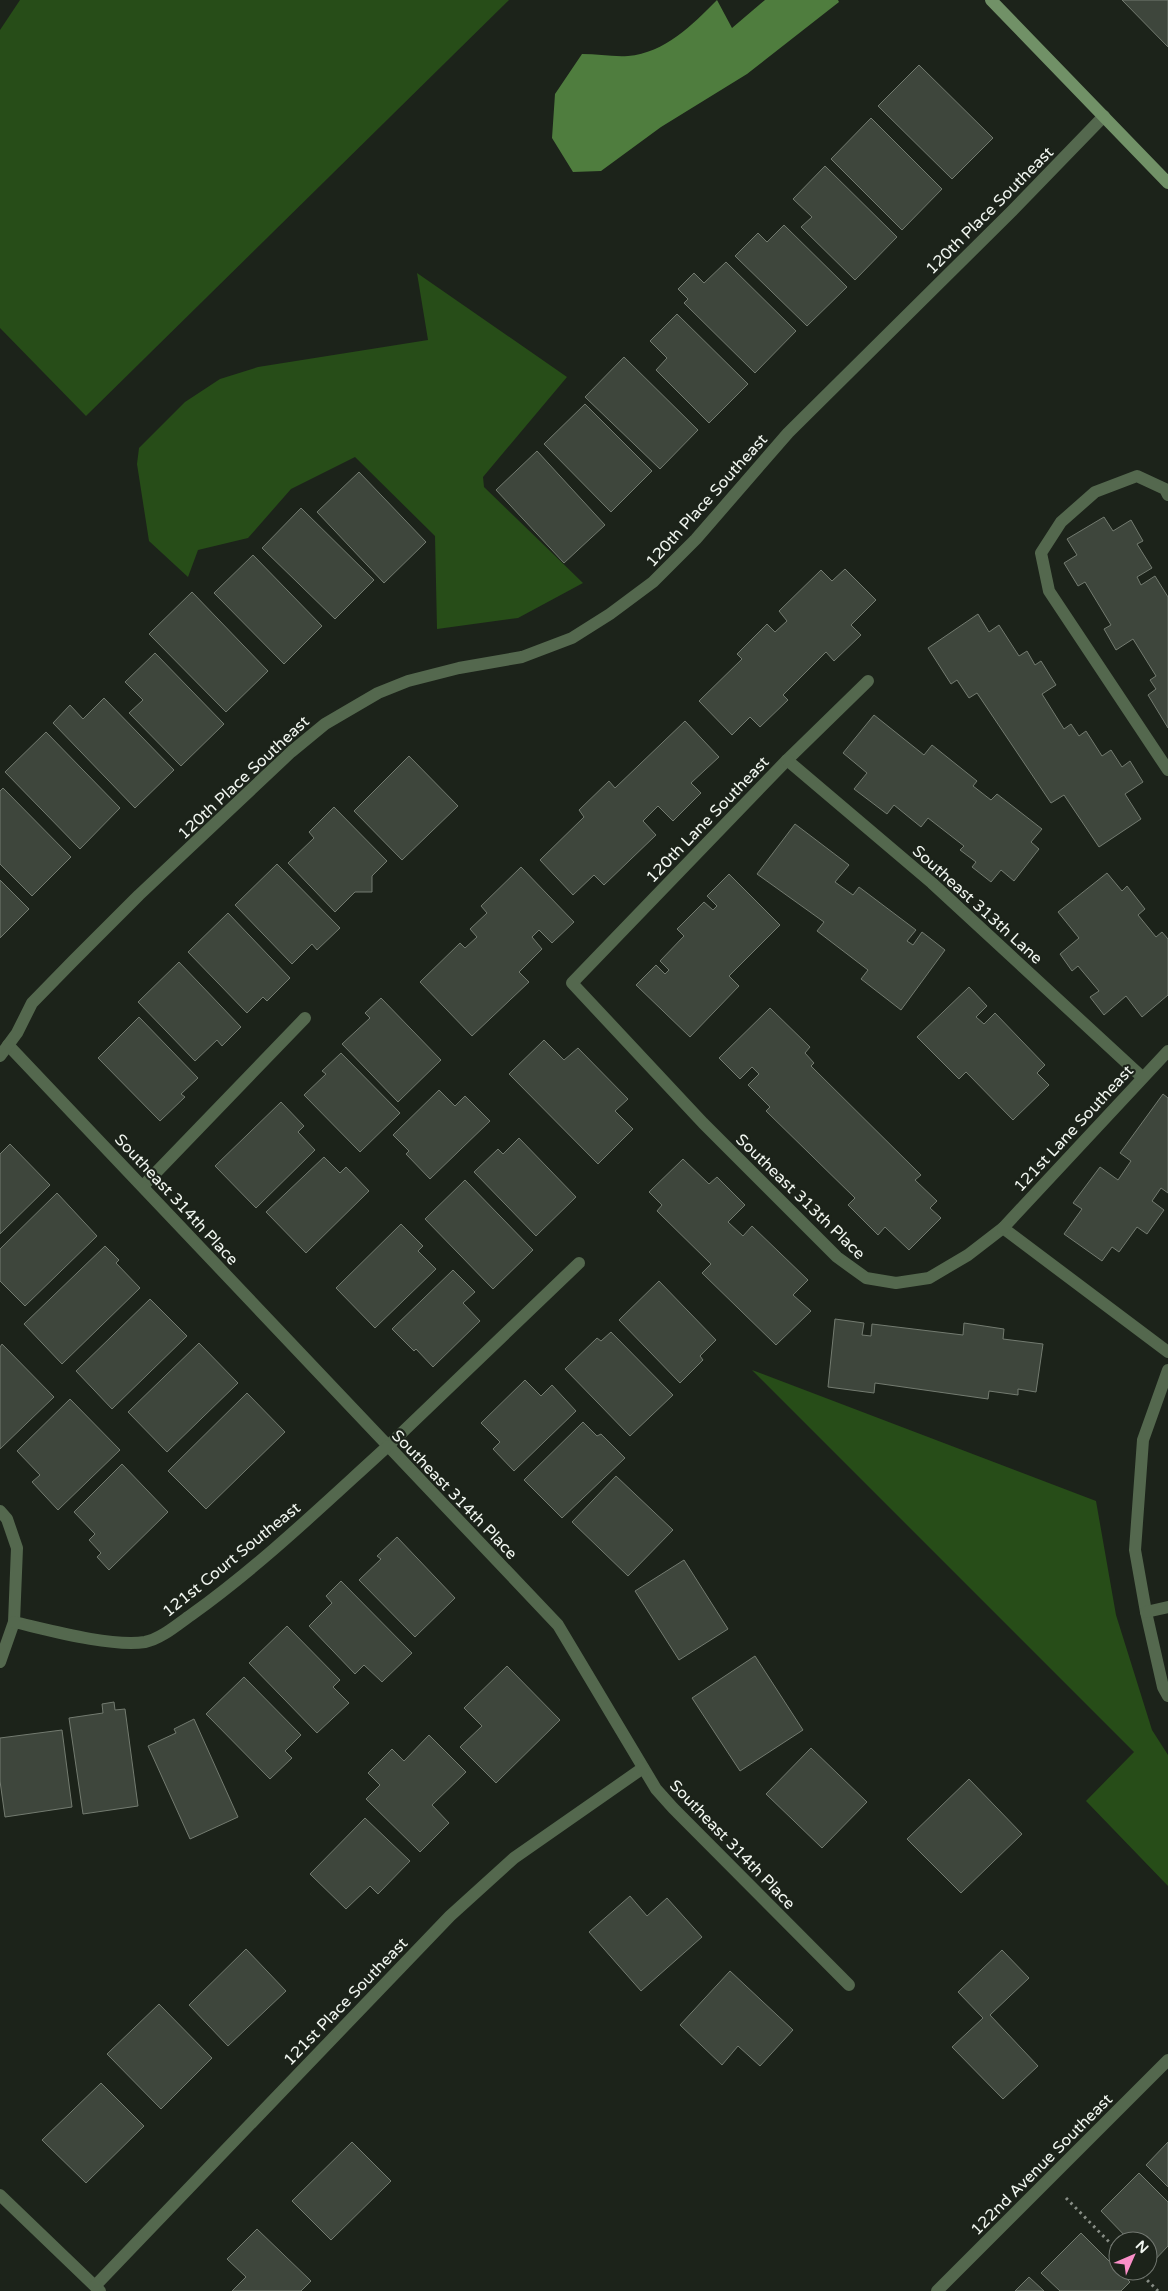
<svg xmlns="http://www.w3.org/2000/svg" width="1168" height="2291" viewBox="0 0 1168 2291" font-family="'Varela Round',sans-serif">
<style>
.green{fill:#274d18}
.water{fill:#4f7d3e}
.building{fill:#3e463c;stroke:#737b70}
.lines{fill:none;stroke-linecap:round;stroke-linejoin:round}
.path{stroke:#888e86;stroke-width:3;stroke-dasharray:2.5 4;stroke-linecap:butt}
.lane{stroke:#54684e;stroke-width:12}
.street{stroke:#54684e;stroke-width:12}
.secondary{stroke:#719167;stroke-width:12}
.labels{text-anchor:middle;stroke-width:4.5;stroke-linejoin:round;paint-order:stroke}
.street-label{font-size:16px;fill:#f1f6f0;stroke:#1c231a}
</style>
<rect width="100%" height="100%" fill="#1c231a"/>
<!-- green -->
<g class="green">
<polygon points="20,0 509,0 86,416 0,328 0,30"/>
<polygon points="417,273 567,377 483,477 484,487 583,583 518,618 437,629 435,536 355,457 291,489 248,538 198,550 188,577 149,541 137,464 139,448 185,402 220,379 258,367 428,340"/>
<polygon points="752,1370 1096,1501 1116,1615 1152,1730 1168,1755 1168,1886 1086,1801 1134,1752"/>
</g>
<!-- water -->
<path class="water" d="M717 0 732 28 765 0H838L839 2 747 74 661 127 601 171 573 172 552 138 555 94 582 54C597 54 613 57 628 56 665 53 692 25 717 0Z"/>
<!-- building -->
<g class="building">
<polygon points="1122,0 1168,0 1168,47"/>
<polygon points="919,65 993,138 952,179 878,106"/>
<polygon points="871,118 942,189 902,230 831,159"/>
<polygon points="825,166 897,237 855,280 801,227 812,217 793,199"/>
<polygon points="784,225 847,287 807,326 735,256 758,233 767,242"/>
<polygon points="726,262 796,331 755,373 684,303 688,299 678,289 694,273 704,283"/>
<polygon points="677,314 748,384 709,423 656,370 667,358 650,341"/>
<polygon points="624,357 698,430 660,469 585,397"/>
<polygon points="585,404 652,471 611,512 544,444"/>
<polygon points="537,451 605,525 564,563 496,490"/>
<polygon points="359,472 426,542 384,583 317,512"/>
<polygon points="301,508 374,580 335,619 262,548"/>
<polygon points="1104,517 1113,531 1131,520 1143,541 1137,544 1152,568 1137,577 1141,585 1155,576 1168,597 1168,728 1148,695 1156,689 1150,680 1156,676 1133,639 1116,650 1104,629 1111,625 1085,582 1078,586 1064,563 1077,555 1067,539"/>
<polygon points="253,555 322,626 284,664 214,593"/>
<polygon points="845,569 876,600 851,625 861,635 834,661 826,652 783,695 788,700 760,727 750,717 732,735 699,701 742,659 737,654 767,624 775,632 787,621 779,611 821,570 832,581"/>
<polygon points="192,592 268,671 226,712 149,634"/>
<polygon points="978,614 989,632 999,625 1019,656 1027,651 1035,665 1041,661 1056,685 1042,694 1064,729 1071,724 1079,736 1086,731 1102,756 1111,750 1122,767 1130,761 1143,782 1125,794 1141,819 1099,847 1064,795 1051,803 977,693 969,698 957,680 951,684 928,648"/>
<polygon points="155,653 224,724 181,766 129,713 143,700 125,682"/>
<polygon points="104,698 174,770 135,808 53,723 70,705 83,719"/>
<polygon points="874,715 924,755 932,745 977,781 973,786 991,800 997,794 1042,829 1031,842 1039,849 1014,881 1001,870 991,882 972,867 976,862 960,850 964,846 928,818 921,827 894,805 887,814 854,789 867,773 843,753"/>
<polygon points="685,721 719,757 691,783 701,793 673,821 658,806 643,821 656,835 604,885 594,875 573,895 540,860 584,817 579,810 609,781 615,788"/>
<polygon points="46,732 120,808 80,849 5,772"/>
<polygon points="409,756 458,806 402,860 354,811"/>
<polygon points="3,788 71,857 32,896 0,864 0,791"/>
<polygon points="334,807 387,861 372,876 372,892 355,892 335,912 288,863 314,838 309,832"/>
<polygon points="795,824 849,865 835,882 853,895 859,887 916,930 907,941 913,945 922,932 945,950 901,1010 861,979 868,970 817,931 824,922 757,874"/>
<polygon points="277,864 340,928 317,950 312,944 292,964 235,905"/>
<polygon points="521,867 574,922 552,943 539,930 532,937 542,949 519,972 529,982 472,1036 420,982 460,943 465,948 477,937 470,929 487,913 481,906"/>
<polygon points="1107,873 1122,891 1127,886 1145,909 1138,915 1156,937 1162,932 1168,939 1168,995 1142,1017 1126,996 1104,1015 1090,997 1099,991 1078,966 1072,971 1060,954 1079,938 1058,912"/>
<polygon points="729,874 780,925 729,976 739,986 690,1037 636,985 656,965 665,974 669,970 660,961 684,936 677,929 704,902 713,910 717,906 707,896"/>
<polygon points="0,880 29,909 0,938"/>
<polygon points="228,913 290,978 267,1001 263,997 247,1013 188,952"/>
<polygon points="179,962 241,1027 222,1046 217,1040 195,1061 138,1002"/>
<polygon points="969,987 987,1006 976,1017 984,1024 995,1013 1045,1065 1037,1073 1049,1085 1013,1120 966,1072 959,1079 917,1037"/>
<polygon points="381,998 441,1060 398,1102 342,1044 370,1018 365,1013"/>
<polygon points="770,1008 810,1047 805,1053 814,1063 811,1066 921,1175 915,1180 937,1201 930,1208 941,1218 909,1250 885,1227 878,1235 848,1205 855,1198 766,1111 770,1107 748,1085 759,1074 752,1067 740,1079 719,1058"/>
<polygon points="139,1017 198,1078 181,1094 185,1097 160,1121 98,1058"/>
<polygon points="544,1040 564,1060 578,1048 628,1099 615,1111 633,1129 598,1164 509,1074"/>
<polygon points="341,1053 400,1113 360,1152 304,1095 326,1074 322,1071"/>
<polygon points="439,1090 455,1106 465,1096 490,1121 430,1179 406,1154 409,1151 393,1135"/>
<polygon points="1163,1094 1168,1098 1168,1193 1161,1188 1152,1201 1164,1210 1147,1234 1137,1227 1119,1252 1112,1247 1102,1261 1064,1234 1082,1209 1073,1203 1100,1167 1118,1180 1131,1161 1120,1153"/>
<polygon points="281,1102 304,1126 298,1132 315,1150 256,1208 215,1166"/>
<polygon points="519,1138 576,1197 536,1236 474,1172 498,1149 503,1154"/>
<polygon points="10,1144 50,1185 0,1234 0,1154"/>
<polygon points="324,1157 340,1173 346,1167 369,1191 306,1253 266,1212"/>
<polygon points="683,1159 709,1184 717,1177 745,1205 728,1222 743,1236 752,1226 808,1280 793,1295 811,1311 776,1345 702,1273 711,1264 657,1211 662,1205 649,1192"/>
<polygon points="465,1180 533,1250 493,1289 425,1219"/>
<polygon points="57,1193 97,1236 25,1306 0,1281 0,1249"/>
<polygon points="401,1224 423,1246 418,1251 436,1269 375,1328 336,1288"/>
<polygon points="105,1246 119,1260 116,1263 140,1288 62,1364 24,1324"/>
<polygon points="453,1270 475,1292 463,1303 480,1321 433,1367 416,1349 414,1351 392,1329"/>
<polygon points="659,1281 716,1340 700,1356 703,1360 680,1383 619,1320"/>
<polygon points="150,1299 187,1336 112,1409 76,1371"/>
<polygon points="835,1319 864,1323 862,1335 871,1336 872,1324 963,1335 964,1323 1004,1329 1003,1339 1043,1344 1036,1392 1018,1389 1018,1395 989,1391 988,1399 875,1383 874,1393 828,1387"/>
<polygon points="611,1332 673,1395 630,1436 565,1369 597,1338 601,1341"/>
<polygon points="199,1343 238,1383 167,1452 128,1412"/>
<polygon points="2,1344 54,1397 0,1449 0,1347"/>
<polygon points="525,1380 541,1396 552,1385 576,1411 514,1471 493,1449 500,1442 481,1423"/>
<polygon points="247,1393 285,1432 206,1509 168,1471"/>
<polygon points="70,1399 120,1450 58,1510 32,1482 40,1475 17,1451"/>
<polygon points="583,1422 597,1436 601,1434 625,1458 562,1518 524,1480"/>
<polygon points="122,1464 168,1512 109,1570 97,1557 101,1553 89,1540 95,1534 74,1512"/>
<polygon points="616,1476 673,1530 628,1576 572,1522"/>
<polygon points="397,1537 455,1598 415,1637 359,1580 381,1559 377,1556"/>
<polygon points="684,1560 728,1629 679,1660 635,1591"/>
<polygon points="341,1581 412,1653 382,1682 364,1665 355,1674 309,1626 332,1603 326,1596"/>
<polygon points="287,1626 340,1680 333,1687 349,1703 317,1733 249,1663"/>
<polygon points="755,1656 803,1730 740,1771 692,1698"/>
<polygon points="507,1666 560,1720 496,1783 460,1747 482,1726 464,1708"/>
<polygon points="244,1677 301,1735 285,1751 292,1758 270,1779 206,1714"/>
<polygon points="114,1702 115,1710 125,1709 138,1806 83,1814 69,1718 103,1713 102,1704"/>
<polygon points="194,1719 238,1817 190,1839 148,1746 176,1733 174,1729"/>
<polygon points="62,1730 72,1807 5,1817 0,1781 0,1738"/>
<polygon points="429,1735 466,1772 432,1805 449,1823 420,1852 366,1799 380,1785 368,1773 392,1749 404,1761"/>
<polygon points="811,1748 867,1802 822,1848 766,1794"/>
<polygon points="969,1779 1022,1834 961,1893 907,1839"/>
<polygon points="365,1818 410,1861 378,1894 370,1886 346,1909 310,1874"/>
<polygon points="630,1896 647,1916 667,1898 702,1937 641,1991 589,1932"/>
<polygon points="246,1949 286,1991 228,2046 189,2005"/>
<polygon points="1002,1950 1029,1978 990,2015 1038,2066 1003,2099 952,2047 983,2018 958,1992"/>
<polygon points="730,1971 793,2030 760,2066 738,2046 722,2065 680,2025"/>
<polygon points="159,2004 212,2058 161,2109 107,2054"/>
<polygon points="101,2083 144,2126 86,2183 42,2140"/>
<polygon points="352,2142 391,2181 331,2240 292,2201"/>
<polygon points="1168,2142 1168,2187 1146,2165"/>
<polygon points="1139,2173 1168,2202 1168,2246 1152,2263 1148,2259 1148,2241 1130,2241 1101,2211"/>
<polygon points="257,2229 311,2281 301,2291 232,2291 246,2277 227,2259"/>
<polygon points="1081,2233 1130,2282 1121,2291 1060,2291 1041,2273"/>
<polygon points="1029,2277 1044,2291 1015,2291"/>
</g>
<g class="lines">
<!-- path -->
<g class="path">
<polyline points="1066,2198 1118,2251"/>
<polyline points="1138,2271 1158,2291"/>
</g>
<!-- lane -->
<g class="lane">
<polyline points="143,1186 305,1018"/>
<polyline points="388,1446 579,1263"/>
<polyline points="0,1511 7,1519 17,1548 14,1622 0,1662"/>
</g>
<!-- street -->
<g class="street">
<polyline points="1168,495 1165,489 1137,476 1095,492 1061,522 1041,553 1049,591 1168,770"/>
<polyline points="868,681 787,760 572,983 703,1123 837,1257 866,1278 896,1283 929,1278 968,1255 1003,1228 1168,1352"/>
<polyline points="787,760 932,883 1142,1077"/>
<polyline points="8,1045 558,1625 656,1789 673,1808 849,1985"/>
<polyline points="0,1056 17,1033 32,1003 73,961 139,895 291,752 325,724 378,693 408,681 459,668 522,657 572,638 610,614 653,582 696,539 788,433 1012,211 1104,116"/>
<polyline points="1003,1228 1168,1051"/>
<polyline points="1168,1370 1143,1440 1135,1550 1146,1612 1163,1687 1168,1696"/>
<polyline points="1146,1612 1168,1607"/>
<path d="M14 1622C49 1630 110 1647 145 1642 161 1639 178 1624 191 1615 261 1565 324 1504 388 1446"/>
<polyline points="0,2195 100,2291"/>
<polyline points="95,2286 450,1916 514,1858 643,1768"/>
<polyline points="937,2291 1168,2060"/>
</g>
<!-- secondary -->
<polyline class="secondary" points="991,0 1168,183"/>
</g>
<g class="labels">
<!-- street labels -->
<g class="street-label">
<text transform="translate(989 210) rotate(-45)" y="6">120th Place Southeast</text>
<text transform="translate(706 500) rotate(-48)" y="6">120th Place Southeast</text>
<text transform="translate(243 777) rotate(-43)" y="6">120th Place Southeast</text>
<text transform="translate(707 819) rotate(-46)" y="6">120th Lane Southeast</text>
<text transform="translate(978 904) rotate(42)" y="6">Southeast 313th Lane</text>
<text transform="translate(1073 1128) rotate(-47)" y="6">121st Lane Southeast</text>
<text transform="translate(801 1196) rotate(44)" y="6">Southeast 313th Place</text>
<text transform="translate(177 1199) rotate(47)" y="6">Southeast 314th Place</text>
<text transform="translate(455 1494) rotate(46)" y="6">Southeast 314th Place</text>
<text transform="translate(231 1559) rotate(-39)" y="6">121st Court Southeast</text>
<text transform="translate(733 1844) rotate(46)" y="6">Southeast 314th Place</text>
<text transform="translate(345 2001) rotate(-46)" y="6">121st Place Southeast</text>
<text transform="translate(1041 2164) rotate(-45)" y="6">122nd Avenue Southeast</text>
</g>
</g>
<!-- north arrow -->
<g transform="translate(1133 2256) rotate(45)"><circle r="24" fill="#1c231a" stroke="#717770"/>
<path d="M0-4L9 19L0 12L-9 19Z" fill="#fa8fc8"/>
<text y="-8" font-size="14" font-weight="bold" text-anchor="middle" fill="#f1f6f0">N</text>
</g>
</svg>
